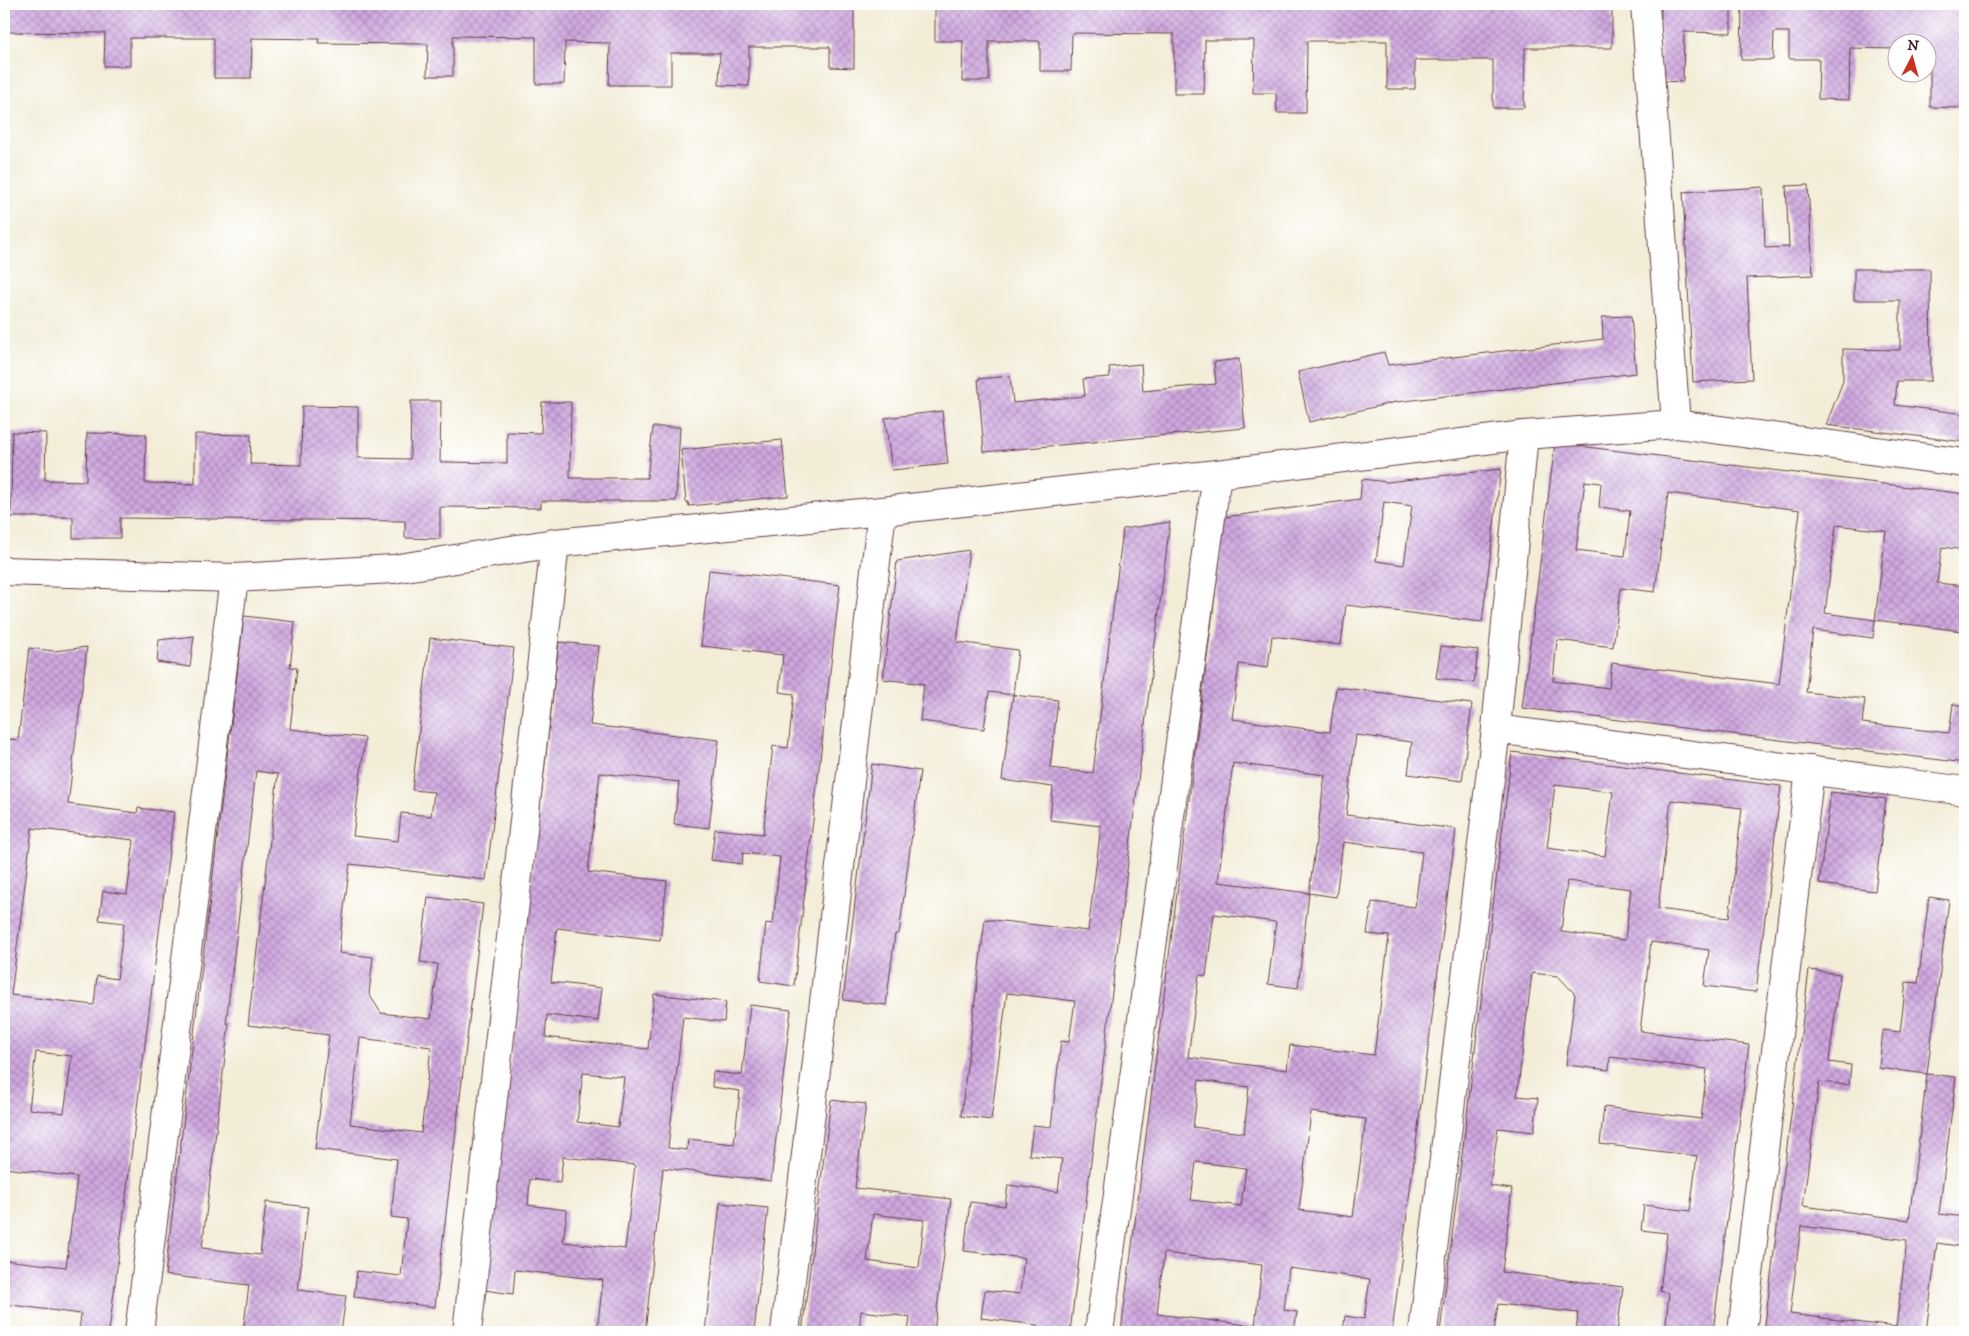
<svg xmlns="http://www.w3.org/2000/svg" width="1969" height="1336" viewBox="0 0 1969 1336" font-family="'IM FELL DW Pica',serif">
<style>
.building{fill:url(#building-cross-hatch);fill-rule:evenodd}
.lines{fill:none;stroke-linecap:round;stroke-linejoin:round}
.street-casing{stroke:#633e45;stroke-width:30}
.street{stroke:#fff;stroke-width:28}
</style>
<defs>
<pattern id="building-cross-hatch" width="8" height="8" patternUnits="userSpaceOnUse" patternTransform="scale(1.25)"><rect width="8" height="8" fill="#cfa8e0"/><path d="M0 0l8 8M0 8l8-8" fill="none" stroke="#aa88b6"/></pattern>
</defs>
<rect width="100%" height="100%" fill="#fff"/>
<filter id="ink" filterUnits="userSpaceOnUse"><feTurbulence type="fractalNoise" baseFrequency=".02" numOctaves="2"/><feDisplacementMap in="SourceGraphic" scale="10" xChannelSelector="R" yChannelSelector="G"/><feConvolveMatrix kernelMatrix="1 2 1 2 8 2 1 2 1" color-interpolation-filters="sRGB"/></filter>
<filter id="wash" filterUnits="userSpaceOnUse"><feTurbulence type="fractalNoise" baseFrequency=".0096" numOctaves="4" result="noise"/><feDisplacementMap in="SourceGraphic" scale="20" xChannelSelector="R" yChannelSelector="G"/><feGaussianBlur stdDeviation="1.12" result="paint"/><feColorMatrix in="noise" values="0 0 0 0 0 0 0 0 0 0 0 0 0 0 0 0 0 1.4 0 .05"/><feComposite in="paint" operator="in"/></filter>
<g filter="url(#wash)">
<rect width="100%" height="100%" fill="#f3edd8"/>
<g id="blocks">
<!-- building -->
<g class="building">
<polygon points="4,4 854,4 854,68 830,67 830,47 749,47 749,86 719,85 720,53 671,53 671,85 609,85 610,43 565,42 564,84 536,84 536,37 453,36 453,76 427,76 428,44 318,43 319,39 252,38 251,78 214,78 214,38 130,38 130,66 104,66 105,33 4,32"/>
<polygon points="935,4 1612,4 1612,48 1525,48 1524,108 1493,108 1493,60 1415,60 1415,89 1387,89 1387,41 1307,41 1306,113 1277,113 1276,93 1253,93 1254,40 1205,40 1204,94 1174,94 1174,34 1072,33 1071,71 1040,71 1040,41 989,41 989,81 962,81 963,41 935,41"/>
<polygon points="1661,4 1731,4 1731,33 1684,32 1683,82 1660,81"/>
<polygon points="1742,4 1965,4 1965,51 1963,51 1962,108 1930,107 1930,49 1926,49 1926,42 1896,42 1896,49 1850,48 1849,100 1818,99 1819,59 1789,59 1789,32 1774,32 1773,60 1741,60"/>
<polygon points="1808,185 1813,275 1747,278 1752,379 1693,382 1683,192 1763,187 1765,248 1789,247 1786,186"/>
<polygon points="1854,269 1930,269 1931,381 1897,381 1895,405 1965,414 1965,442 1826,425 1843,381 1843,349 1900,350 1900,300 1854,300"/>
<polygon points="1631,316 1636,373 1396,402 1309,422 1298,372 1384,352 1388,365 1603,339 1602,317"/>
<polygon points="1239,359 1245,428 984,452 978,379 1010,376 1013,403 1085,396 1083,379 1110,377 1109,367 1141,364 1143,391 1216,384 1214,362"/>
<polygon points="411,401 441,401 440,462 507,463 507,432 541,433 542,402 571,402 570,478 647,478 653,427 680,427 676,501 541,501 541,508 440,507 440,539 405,538 405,521 120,518 120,538 73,538 73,517 11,517 12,432 46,433 45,480 86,481 87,433 146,434 145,483 195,484 195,434 251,435 250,464 301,465 302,406 358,407 358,458 410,459"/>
<polygon points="942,411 948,464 892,470 885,418"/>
<polygon points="782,440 788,496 689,506 688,502 686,502 681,450"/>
<path d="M1555 443 1965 494V550L1942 547 1937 583 1965 586 1962 631 1875 620 1886 531 1836 525 1825 613 1875 620 1873 638 1813 630 1806 692 1865 699 1862 723 1949 733 1953 704 1965 706V763L1522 708ZM1585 481 1601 483 1599 507 1630 511 1625 556 1576 550ZM1668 493 1800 510 1779 684 1612 663 1609 688 1553 681 1557 640 1613 647 1621 588 1655 592Z"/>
<path d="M1501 469 1482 622 1346 605 1341 645 1272 636 1268 668 1239 664 1232 719 1330 732 1336 687 1472 704 1462 781 1408 774 1412 742 1356 735 1346 815 1456 829 1392 1332H1343L1345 1316 1364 1319 1370 1279 1289 1268 1284 1310 1297 1312 1294 1332 1255 1326 1254 1332H1121L1225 517 1360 499 1362 479 1387 482ZM1384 502 1412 506 1404 565 1376 561ZM1233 763 1325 775 1309 893 1218 882ZM1343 842 1422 852 1415 907 1372 902 1367 934 1389 936 1374 1055 1290 1045 1287 1070 1188 1057 1199 975 1206 976 1214 914 1276 922 1268 984 1298 988 1309 893 1336 897ZM1199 1080 1249 1087 1244 1133 1193 1127ZM1311 1112 1366 1119 1353 1217 1299 1210ZM1196 1162 1246 1168 1241 1206 1191 1200ZM1164 1253 1262 1265 1255 1326 1157 1314Z"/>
<polygon points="1170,522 1070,1332 1036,1332 1037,1325 981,1318 985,1290 1020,1294 1024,1258 964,1251 970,1202 1005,1206 1008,1185 1058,1192 1062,1159 1029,1155 1033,1125 1051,1127 1061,1041 1069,1042 1075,1001 1007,993 991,1120 961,1116 985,919 1088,931 1101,826 1050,820 1053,787 1002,780 1013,695 1058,700 1050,768 1093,773 1123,529"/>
<polygon points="969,550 957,642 1018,650 1013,695 989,692 984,729 920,721 924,684 883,679 897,561"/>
<polygon points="709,570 840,585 794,986 760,981 766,923 773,924 780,857 743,853 742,864 711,860 715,829 763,834 773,746 788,748 794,694 779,692 783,655 701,646"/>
<path d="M244 616 295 622 290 667 297 668 290 729 365 738 353 836 398 841 401 813 431 816 434 792 412 790 430 638 514 648 486 880 350 864 341 930 339 953 373 957 369 994 381 1013 431 1019 438 964 420 962 428 897 483 904 435 1307 354 1297 357 1271 401 1276 407 1219 391 1217 397 1159 315 1149 329 1035 248 1025 278 774 256 771 226 1023H229L202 1248 260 1255 266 1202 308 1207 298 1290 346 1296 341 1332H243L249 1285 165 1275ZM360 1038 431 1047 421 1133 350 1124Z"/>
<polygon points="194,636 190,667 157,662 159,640"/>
<path d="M559 642 599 646 590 725 719 740 709 828 674 824 679 782 600 773 588 872 667 881 660 940 557 928 551 982 602 988 598 1021 547 1015 545 1037 648 1049 654 994 726 1002 724 1022 683 1017 668 1148 687 1150 688 1139 734 1144 740 1091 712 1087 713 1072 742 1075 750 1005 791 1010 771 1181 663 1168 645 1332H597L603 1280 515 1270 513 1294 484 1290ZM583 1073 624 1077 618 1127 577 1122ZM563 1157 635 1165 625 1249 563 1242 567 1210 528 1205 530 1179 560 1183Z"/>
<polygon points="1441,646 1478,650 1474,683 1436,678"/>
<path d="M87 647 68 804 137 813 138 808 174 812 109 1332H79L81 1314 4 1304V1260L66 1267 77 1177 4 1168V783L9 739 18 740 29 648 54 651ZM32 828 134 840 127 894 103 891 99 920 124 923 117 979 97 976 94 1005 11 995ZM36 1052 72 1056 64 1113 29 1109Z"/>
<path d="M1512 752 1781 786 1756 992 1704 986 1709 950 1651 942 1640 1031 1749 1045 1713 1332H1665L1669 1293 1660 1291 1667 1233 1641 1230 1644 1205 1690 1211 1697 1156 1600 1144 1604 1107 1701 1119 1707 1069 1610 1057 1609 1070 1566 1065 1575 994 1558 976 1532 973 1517 1096 1538 1098 1534 1132 1498 1128 1490 1186 1512 1189 1502 1272 1623 1287 1617 1332H1576L1578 1313 1498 1304 1494 1332H1440ZM1555 785 1613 792 1605 856 1547 848ZM1671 800 1742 808 1729 918 1658 909ZM1567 881 1631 889 1625 940 1561 932Z"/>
<polygon points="872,764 920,771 899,934 895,934 886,1005 843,1000"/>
<polygon points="1831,792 1886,799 1875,891 1819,884"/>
<path d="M1929 897 1949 900 1927 1074 1956 1077 1939 1214 1965 1217V1247L1937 1243 1926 1332H1764L1809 970 1840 974 1829 1062 1851 1065 1849 1085 1819 1082 1803 1206 1909 1220 1927 1074 1879 1068 1883 1030 1900 1032 1906 982 1918 983ZM1801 1226 1907 1240 1896 1327 1790 1314Z"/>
<path d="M831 1100 866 1104 855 1188 951 1199 934 1332H908L910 1317 861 1311 859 1332H802ZM873 1214 924 1220 919 1268 867 1261Z"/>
<polygon points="720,1203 768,1208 754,1332 705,1332"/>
</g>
</g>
</g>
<g filter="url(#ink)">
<use href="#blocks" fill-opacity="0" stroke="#633e45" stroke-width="1"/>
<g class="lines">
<defs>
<g id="street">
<polyline points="1645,4 1676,424"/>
<polyline points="4,571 234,578 393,569 555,543 882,511 1217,474"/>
<polyline points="1496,729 1965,791"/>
<polyline points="139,1332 234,578"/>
<polyline points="467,1332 555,543"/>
<polyline points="785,1332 882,511"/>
<polyline points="1099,1332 1217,474 1524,435 1676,424 1965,463"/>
<polyline points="1423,1332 1496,729 1524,435"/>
<polyline points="1742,1332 1810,770"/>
</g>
</defs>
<!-- street casing -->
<use href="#street" class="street-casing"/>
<!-- street -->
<use href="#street" class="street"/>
</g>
</g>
<!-- margin -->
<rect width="1969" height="1336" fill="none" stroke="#fff" stroke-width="20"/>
<!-- north arrow -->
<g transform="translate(1912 58) rotate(6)"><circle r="24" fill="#ffffff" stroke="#b7a5aa"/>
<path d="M0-4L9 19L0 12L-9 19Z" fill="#c8321e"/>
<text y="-8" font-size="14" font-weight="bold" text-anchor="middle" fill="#4a1f2b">N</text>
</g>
</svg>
